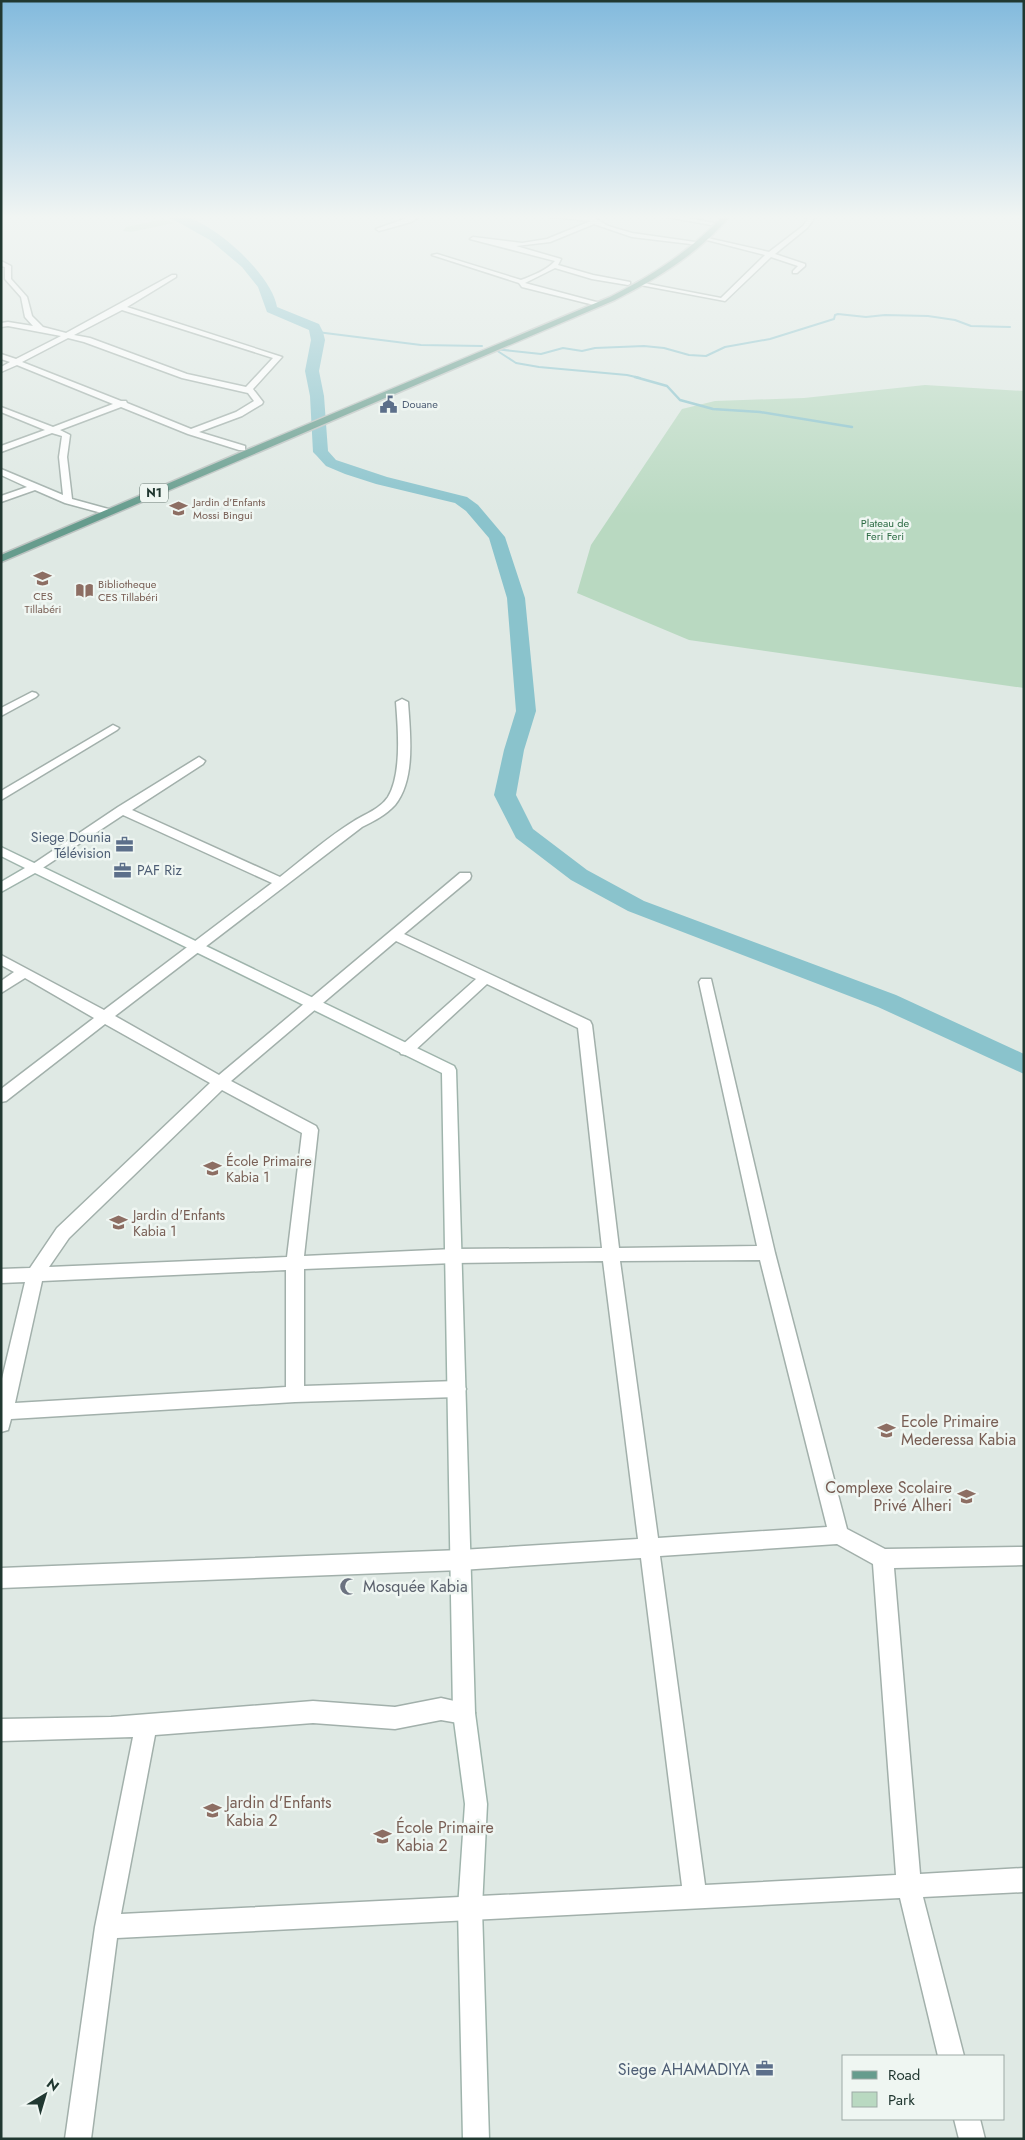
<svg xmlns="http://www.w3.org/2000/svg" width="1025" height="2140" viewBox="0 0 1025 2140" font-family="Jost,sans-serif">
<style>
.green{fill:#b9d9c1}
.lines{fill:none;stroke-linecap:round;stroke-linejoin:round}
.stream-far1{stroke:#8ac3cc;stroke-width:2}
.stream{stroke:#8ac3cc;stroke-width:2.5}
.river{fill:#8ac3cc;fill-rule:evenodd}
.street-casing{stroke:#a2b0ab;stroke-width:3}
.secondary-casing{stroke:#9fb4ac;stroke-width:3}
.primary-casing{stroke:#bcc3c1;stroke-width:3}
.street{fill:#fff;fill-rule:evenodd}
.secondary{fill:#fff;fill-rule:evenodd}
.primary{fill:#669c8d;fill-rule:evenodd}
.labels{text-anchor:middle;stroke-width:5;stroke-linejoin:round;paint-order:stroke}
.far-service-label{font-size:11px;fill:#4e5e75;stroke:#eff6f2;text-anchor:start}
.far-education-label{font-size:11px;fill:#785e54;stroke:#eff6f2;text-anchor:start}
.far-park-label{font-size:11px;fill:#2e6c45;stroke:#eff6f2}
.shield{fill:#eff6f2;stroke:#5f716b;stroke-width:1}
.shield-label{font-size:12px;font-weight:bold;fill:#213831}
.service-label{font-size:14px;fill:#4e5e75;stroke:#eff6f2;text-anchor:end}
.education-label{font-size:14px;fill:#785e54;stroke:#eff6f2;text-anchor:start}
.near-education-label{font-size:16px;fill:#785e54;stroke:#eff6f2;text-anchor:start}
.near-worship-label{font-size:16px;fill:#5b616d;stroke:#eff6f2;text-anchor:start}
.near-service-label{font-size:16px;fill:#4e5e75;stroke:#eff6f2;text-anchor:end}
</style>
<rect width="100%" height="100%" fill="#dfe9e4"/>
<!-- green -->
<g class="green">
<polygon points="164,219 174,223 131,232 123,231 126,227"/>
<polygon points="925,385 1024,391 1024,688 689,640 577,593 591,545 682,409 715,401 804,398"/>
</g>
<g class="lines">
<!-- stream-far1 -->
<g class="stream-far1">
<polyline points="317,332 421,345 482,346"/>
<polyline points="495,349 541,354 563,348 582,351 595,348 644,346 664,348 689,355 706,356 725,347 770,339 834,319 835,315 838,314 866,317 885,315 928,316 955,320 971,326 1010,327"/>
<polyline points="496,350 516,363 539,367 627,375 640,378"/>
</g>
<!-- stream -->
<polyline class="stream" points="635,377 667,386 680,400 713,409 760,412 852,427"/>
<!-- river -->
<path class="river" d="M167 216C172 216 177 215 182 216 214 222 272 275 277 307L319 324 323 332 325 340 319 371 324 396 328 451 336 460 387 477 467 497 478 505 505 537 525 598 536 711 524 750 516 795 533 829 587 870 644 901 896 995 1024 1054V1074L878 1007 628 911 571 880 516 838 494 795 504 750 516 711 507 598 489 538 466 511 455 503 376 484 345 474 326 466 316 455 313 452 310 396 305 371 311 340 309 330 267 312 258 287 242 267 210 240Z"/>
<defs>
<g id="street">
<polygon points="413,216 420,216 411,222 379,231 376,229"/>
<path d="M542 216 593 217 608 226 632 233 702 243 699 245 632 237 594 224 550 242 516 246 561 259 558 265 593 275 630 282V284L628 285 592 279 555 268 525 283 600 303 602 304 598 306 522 287 519 283 432 255 437 254 521 280C532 276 547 270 555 261L470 239 473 237 522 243 547 239 591 221Z"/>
<polygon points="662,216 678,216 714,223 711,225"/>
<polygon points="810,216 816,216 807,228 775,254 805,264 805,266 797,273 793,273 793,271 798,266 771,257 725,301 635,284 638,282 721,298 765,255 703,239 703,237 769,252 803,226"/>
<path d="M1 261 11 266V279L27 297 32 316 43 327 66 333 172 275H176V277L127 307 282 357 253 389 263 402 262 404 242 416 199 432 245 446V450H239L188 434 121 407 60 430 70 435 67 457 72 499 112 510V514L109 515 65 503 35 490 1 502V496L27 487 1 475V469L63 495 59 457 62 436 52 433 1 452V446L45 430 1 412V407L53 427 113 404 17 365 1 372V367L10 362 1 359V354L16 359 61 336 8 326 1 327V323L8 322 33 326 25 317 21 297 5 279V267L1 266ZM122 310 273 358 246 387 187 374 90 338 74 335ZM68 338 84 342 182 378 248 393 254 401 236 412 191 429 127 403 126 401H121L22 362Z"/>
<polygon points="32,692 36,693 38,695 36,697 1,716 1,708"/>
<path d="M402 699 408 702C410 733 416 779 395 805 386 815 374 821 362 827L115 1016 219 1075 460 873H470L471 876 470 879 404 934 590 1021 592 1025 619 1248 757 1246 699 982 701 979H711L775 1253 847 1529 885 1549 1024 1547V1565L894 1568 920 1874 1024 1868V1892L923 1897 964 2056H938L900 1898 117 1938 91 2139H65L95 1927 133 1737 1 1741V1719L111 1717 313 1701 395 1707 441 1698 472 1705 475 1713 472 1721 464 1724 441 1720 395 1729 313 1723 155 1735 121 1914 682 1886 641 1558 461 1570 1 1588V1568L461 1550 638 1539 603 1261 454 1263 304 1269V1386L457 1381 463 1383 466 1389 463 1395 457 1397 295 1402 11 1419 8 1430 1 1432V1383L25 1282 1 1283V1269L30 1268 57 1228 210 1083 105 1024 6 1101 1 1102V1089L94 1018 25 978 1 993V981L14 972 1 965V955L104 1010 272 883 123 815 38 871 33 872 27 868 118 807 199 757 205 761 203 764 132 810 280 877C304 858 328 837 354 821 365 814 380 809 388 797 402 774 398 728 396 702ZM396 941 476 979 401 1046 399 1050 401 1054 406 1055 411 1054 487 984 578 1028 602 1248 454 1249 304 1256 318 1130 316 1126 231 1081ZM222 1090 302 1133 287 1257 49 1267 69 1238ZM760 1260 827 1527 658 1538 620 1261ZM286 1270V1387L15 1403 42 1281ZM837 1544 873 1564 896 1875 705 1885 660 1556Z"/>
<polygon points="113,725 119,728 117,730 1,800 1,791"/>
<polygon points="954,2119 980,2119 985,2139 959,2139"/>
</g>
<polygon id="secondary" points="1,847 454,1066 456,1070 475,1713 487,1804 482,1908 489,2139 463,2139 458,1908 465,1804 453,1713 442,1073 35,873 1,892 1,882 25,868 1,856"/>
<path id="primary" d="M723 216H730C698 254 658 278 615 300L1 562V555L244 451 610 297C653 275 690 251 723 216Z"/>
</defs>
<!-- street casing -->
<use href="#street" class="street-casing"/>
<!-- secondary casing -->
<use href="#secondary" class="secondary-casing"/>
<!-- primary casing -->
<use href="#primary" class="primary-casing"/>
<!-- street -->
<use href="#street" class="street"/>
<!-- secondary -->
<use href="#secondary" class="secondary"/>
<!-- primary -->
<use href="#primary" class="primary"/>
</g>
<!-- sky -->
<linearGradient id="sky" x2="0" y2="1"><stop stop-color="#82badd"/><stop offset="0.42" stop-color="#f1f5f3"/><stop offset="1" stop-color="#f1f5f3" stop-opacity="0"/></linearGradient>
<rect width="1025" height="516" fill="url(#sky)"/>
<!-- icons -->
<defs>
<symbol id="civic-bare" viewBox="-9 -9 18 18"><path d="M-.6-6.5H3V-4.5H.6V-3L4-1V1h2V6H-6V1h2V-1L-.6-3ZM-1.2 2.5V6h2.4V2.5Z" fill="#5c6f8a" stroke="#eff6f2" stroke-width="2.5" paint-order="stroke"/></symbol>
<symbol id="school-bare" viewBox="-9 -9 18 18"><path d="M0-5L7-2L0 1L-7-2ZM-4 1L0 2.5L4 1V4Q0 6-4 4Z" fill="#8d6e63" stroke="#eff6f2" stroke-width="2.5" paint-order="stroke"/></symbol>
<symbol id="library-bare" viewBox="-9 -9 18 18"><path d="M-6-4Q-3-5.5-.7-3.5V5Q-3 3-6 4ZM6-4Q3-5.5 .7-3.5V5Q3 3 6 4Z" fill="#8d6e63" stroke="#eff6f2" stroke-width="2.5" paint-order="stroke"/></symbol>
<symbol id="office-bare" viewBox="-9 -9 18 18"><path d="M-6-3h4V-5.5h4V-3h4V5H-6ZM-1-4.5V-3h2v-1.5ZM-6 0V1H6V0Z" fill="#5c6f8a" stroke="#eff6f2" stroke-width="2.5" paint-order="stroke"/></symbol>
<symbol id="mosque-bare" viewBox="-9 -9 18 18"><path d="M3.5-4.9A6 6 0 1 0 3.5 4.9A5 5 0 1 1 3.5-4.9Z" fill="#6b7280" stroke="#eff6f2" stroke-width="2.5" paint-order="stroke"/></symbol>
</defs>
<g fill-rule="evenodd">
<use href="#civic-bare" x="376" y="392" width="25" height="25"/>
<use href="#school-bare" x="166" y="496" width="25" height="25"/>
<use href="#school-bare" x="30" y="566" width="25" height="25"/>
<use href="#library-bare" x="72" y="578" width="25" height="25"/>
<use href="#office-bare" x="112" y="832" width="25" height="25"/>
<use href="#office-bare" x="110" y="858" width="25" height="25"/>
<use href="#school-bare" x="200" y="1156" width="25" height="25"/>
<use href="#school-bare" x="106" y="1210" width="25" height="25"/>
<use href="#school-bare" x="874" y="1418" width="25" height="25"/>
<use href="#school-bare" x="954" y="1484" width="25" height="25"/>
<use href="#mosque-bare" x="336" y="1574" width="25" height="25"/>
<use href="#school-bare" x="200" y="1798" width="25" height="25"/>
<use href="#school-bare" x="370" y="1824" width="25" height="25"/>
<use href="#office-bare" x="752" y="2056" width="25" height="25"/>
</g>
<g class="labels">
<!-- far-service labels -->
<g class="far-service-label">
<text x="402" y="408">Douane</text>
</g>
<!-- far-education labels -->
<g class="far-education-label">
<text x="193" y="506">Jardin d’Enfants<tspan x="193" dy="13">Mossi Bingui</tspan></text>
<text x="98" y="588">Bibliotheque<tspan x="98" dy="13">CES Tillabéri</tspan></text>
<text x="43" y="600" text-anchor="middle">CES<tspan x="43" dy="13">Tillabéri</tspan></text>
</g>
<!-- far-park labels -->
<g class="far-park-label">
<text x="885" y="527">Plateau de<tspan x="885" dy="13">Feri Feri</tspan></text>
</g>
<!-- shield labels -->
<rect class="shield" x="140" y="483.5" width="28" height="19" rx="4"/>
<g class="shield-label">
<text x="154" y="497">N1</text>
</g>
<!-- service labels -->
<g class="service-label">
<text x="111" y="842">Siege Dounia<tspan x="111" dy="16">Télévision</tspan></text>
<text x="137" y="875" text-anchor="start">PAF Riz</text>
</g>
<!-- education labels -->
<g class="education-label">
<text x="226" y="1166">École Primaire<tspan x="226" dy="16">Kabia 1</tspan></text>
<text x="133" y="1220">Jardin d'Enfants<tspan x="133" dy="16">Kabia 1</tspan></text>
</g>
<!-- near-education labels -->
<g class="near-education-label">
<text x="901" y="1427">Ecole Primaire<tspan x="901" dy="18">Mederessa Kabia</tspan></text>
<text x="952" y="1493" text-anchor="end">Complexe Scolaire<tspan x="952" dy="18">Privé Alheri</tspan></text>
<text x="226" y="1808">Jardin d'Enfants<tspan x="226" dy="18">Kabia 2</tspan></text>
<text x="396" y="1833">École Primaire<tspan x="396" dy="18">Kabia 2</tspan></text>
</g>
<!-- near-worship labels -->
<g class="near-worship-label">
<text x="363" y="1592">Mosquée Kabia</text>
</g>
<!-- near-service labels -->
<g class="near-service-label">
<text x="750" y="2075">Siege AHAMADIYA</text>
</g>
</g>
<!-- border -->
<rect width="1025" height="2140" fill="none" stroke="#213831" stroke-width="5"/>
<!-- legend -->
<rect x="842" y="2055" width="162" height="65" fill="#eff6f2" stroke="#9daaa5"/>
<rect x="852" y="2071" width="25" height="8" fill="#669c8d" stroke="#9daaa5"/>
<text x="888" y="2080" font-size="15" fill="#213831">Road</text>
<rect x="852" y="2092" width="25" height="15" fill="#b9d9c1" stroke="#9daaa5"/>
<text x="888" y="2105" font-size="15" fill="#213831">Park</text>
<!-- north arrow -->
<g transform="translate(45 2095) rotate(38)" stroke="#eff6f2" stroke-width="4" paint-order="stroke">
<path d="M0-4L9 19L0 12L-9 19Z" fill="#213831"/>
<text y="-8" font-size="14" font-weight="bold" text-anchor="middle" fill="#213831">N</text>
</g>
</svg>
